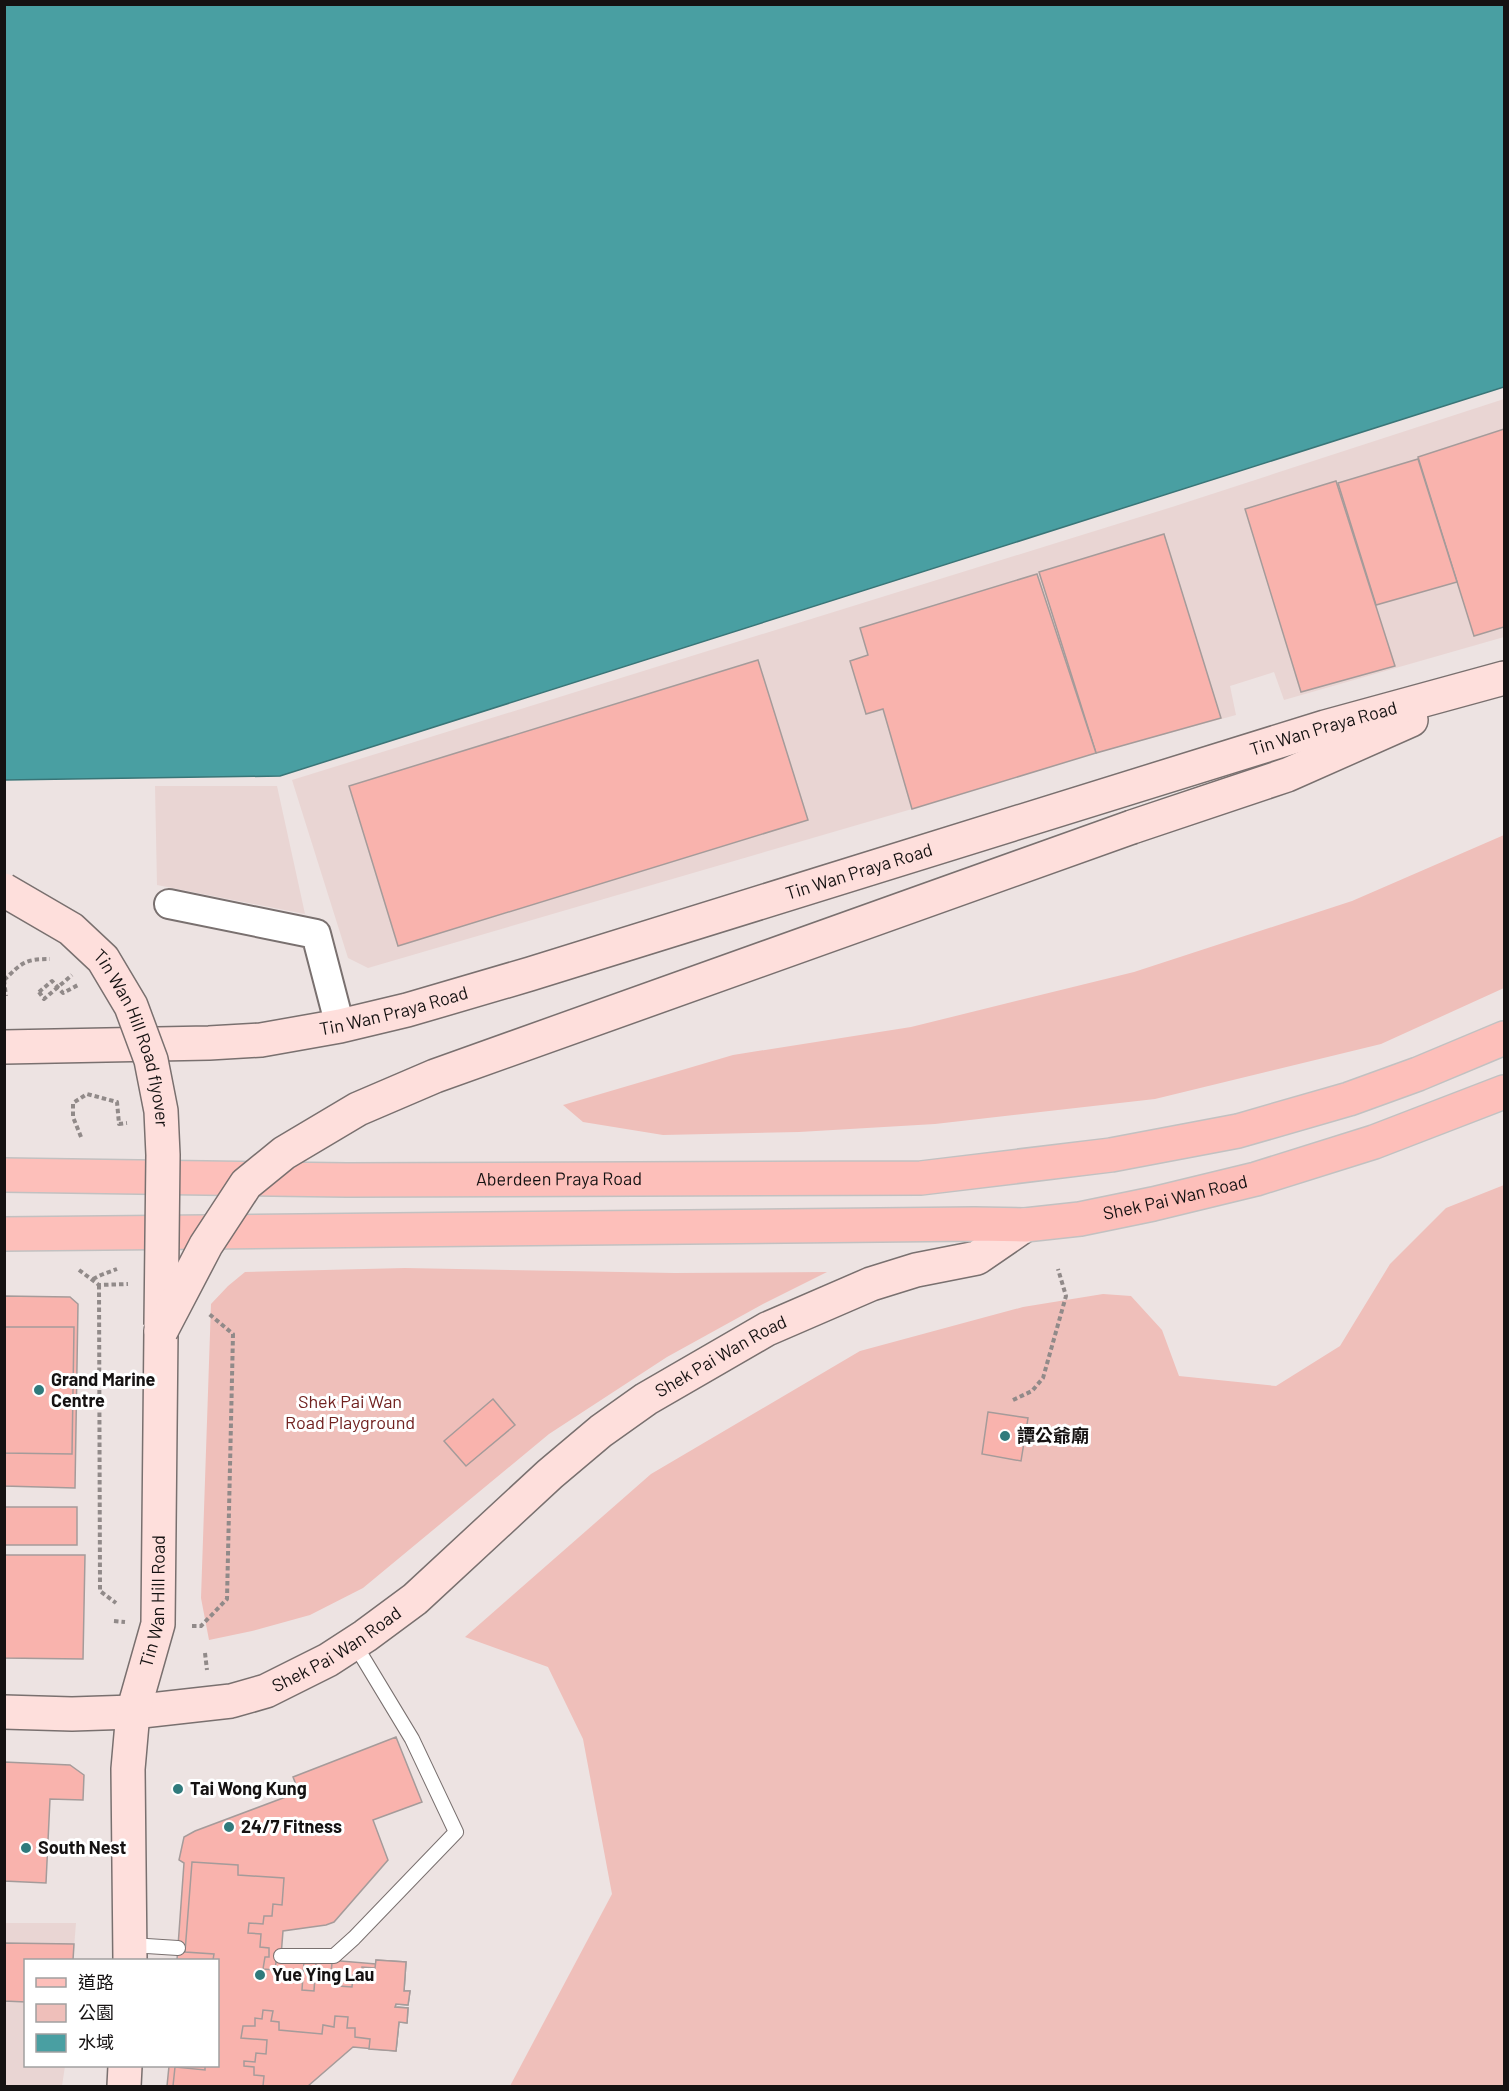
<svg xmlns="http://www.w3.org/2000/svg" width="1509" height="2091" viewBox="0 0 1509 2091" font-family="Barlow,'Noto Sans TC',sans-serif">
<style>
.built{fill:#e9d5d3}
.green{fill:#efbfba}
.water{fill:#499fa2;stroke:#397577;stroke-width:1.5}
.building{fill:#f9b3ad;stroke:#a59b9a;stroke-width:1.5}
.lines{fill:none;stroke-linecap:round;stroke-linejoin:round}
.lane-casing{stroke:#79706f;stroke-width:16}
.street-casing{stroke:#79706f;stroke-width:32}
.secondary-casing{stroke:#79706f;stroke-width:36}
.primary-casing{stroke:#c2c1c1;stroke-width:36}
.path{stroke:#918a89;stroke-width:4;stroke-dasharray:4.5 3;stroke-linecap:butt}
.lane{stroke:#fff;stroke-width:14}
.street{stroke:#fff;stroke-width:28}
.secondary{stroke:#fedfdc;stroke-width:33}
.primary{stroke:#fdbfba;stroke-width:33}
.secondary-bridge-casing{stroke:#79706f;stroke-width:36;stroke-linecap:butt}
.path-bridge{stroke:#918a89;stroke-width:4;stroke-dasharray:4.5 3;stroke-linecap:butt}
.secondary-bridge{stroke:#fedfdc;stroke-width:33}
.poi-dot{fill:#307a7c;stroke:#fff;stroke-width:2}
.labels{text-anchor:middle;stroke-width:6;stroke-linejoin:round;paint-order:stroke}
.street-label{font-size:18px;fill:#151212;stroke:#fff}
.poi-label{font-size:18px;font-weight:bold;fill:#151212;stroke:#fff;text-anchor:start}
.park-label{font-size:18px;fill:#712220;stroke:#fff}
</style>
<rect width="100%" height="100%" fill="#ede3e2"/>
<!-- built -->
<g class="built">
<polygon points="1504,399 1504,637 1284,700 1274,672 1230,686 1236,715 1096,753 912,809 368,968 348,958 292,780 1172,507"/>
<polygon points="155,786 277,786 305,914 157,885"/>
<polygon points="5,1923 76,1923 73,1960 26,1960 26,2066 65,2066 62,2086 5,2086"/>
</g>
<!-- green -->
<g class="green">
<polygon points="1504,835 1504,988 1381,1044 1155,1099 935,1124 799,1132 663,1135 583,1122 563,1105 733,1055 911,1027 1134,972 1352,901"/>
<polygon points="1504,1185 1504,2086 510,2086 612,1894 583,1739 548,1667 465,1637 651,1474 860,1351 1023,1307 1103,1294 1131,1296 1162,1330 1179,1376 1276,1386 1340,1346 1390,1264 1446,1208"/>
<polygon points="405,1268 674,1273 827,1272 763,1304 667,1357 549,1434 363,1588 310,1615 252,1631 209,1640 201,1598 211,1304 228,1286 245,1272"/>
</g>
<!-- water -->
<polygon class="water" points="4,5 1504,5 1504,387 280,776 5,780"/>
<!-- building -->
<g class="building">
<polygon points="1504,429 1504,627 1474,636 1418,457"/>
<polygon points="1418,459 1457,582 1376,605 1338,483"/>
<polygon points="1336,481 1395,666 1301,692 1245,509"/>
<polygon points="1164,534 1221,718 1096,753 1039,572"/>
<polygon points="1037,574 1096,753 912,809 883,709 866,714 850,661 868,655 860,628"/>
<polygon points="758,660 808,820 398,946 349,786"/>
<polygon points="4,1296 70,1297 78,1304 75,1488 4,1486"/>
<polygon points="4,1327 74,1327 72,1454 4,1453"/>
<polygon points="493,1399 515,1425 466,1466 444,1441"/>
<polygon points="988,1412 1028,1418 1021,1461 982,1454"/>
<rect x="4" y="1507" width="73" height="38"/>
<polygon points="4,1555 85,1555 83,1659 4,1658"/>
<polygon points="396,1737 422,1802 373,1820 388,1860 334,1922 326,1925 283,1931 281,1956 376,1964 376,1960 406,1962 404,1991 410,1991 408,2005 396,2004 395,2007 408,2008 407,2023 399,2022 396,2051 353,2047 308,2086 167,2086 169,2066 218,2066 218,1960 177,1960 184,1863 179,1860 184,1837 195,1831 299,1792 293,1777"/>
<polygon points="4,1762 70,1765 84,1775 83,1800 50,1799 46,1883 4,1881"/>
<polygon points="192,1862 238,1865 238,1875 284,1878 282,1905 273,1904 272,1916 264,1916 263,1924 249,1923 248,1933 261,1934 260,1947 269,1948 269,1957 265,1957 263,1969 275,1970 276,1962 285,1963 285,1960 304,1961 302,1990 314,1991 316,1962 332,1963 331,1973 339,1974 339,1986 352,1987 353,1975 361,1976 362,1967 375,1968 376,1960 406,1962 404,1991 410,1991 408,2005 396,2004 395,2007 408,2008 407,2023 399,2022 396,2051 369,2049 370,2039 355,2037 355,2028 347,2028 348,2017 335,2016 334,2027 323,2025 322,2034 279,2030 279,2022 271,2021 273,2011 263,2010 262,2019 255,2018 255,2026 243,2026 241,2038 267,2040 266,2054 256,2053 255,2062 244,2061 244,2066 254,2067 254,2075 264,2076 263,2086 173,2086 175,2067 205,2070 205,2066 218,2066 218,1960 213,1960 214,1954 185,1952"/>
<polygon points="4,1943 74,1944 73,1960 26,1960 26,2002 4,2001"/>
</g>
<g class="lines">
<defs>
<g id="lane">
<polyline points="131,1945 178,1948"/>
<polyline points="281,1956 334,1956 354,1938 456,1832 412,1739 354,1643"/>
</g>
<polyline id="street" points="169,904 316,934 340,1026"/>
<g id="secondary">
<polyline points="1132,827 1287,775 1411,720"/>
<path id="s1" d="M4 1047 209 1043 261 1040 340 1026 407 1010 530 974 1325 727 1504 678"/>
<path id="s2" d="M4 1712 72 1714 133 1712 231 1701 266 1691 328 1660 365 1636 415 1599 550 1474 601 1431 646 1399 767 1329 871 1284 916 1270 977 1258 1025 1225"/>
<path id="s3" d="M130 1960 128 1769 133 1712 158 1624 161 1331"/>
<polyline points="124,2086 125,2066"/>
</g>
<g id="primary">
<path id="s4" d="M4 1175 347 1180 921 1178 1111 1155 1238 1131 1349 1099 1418 1074 1504 1038"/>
<path id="s5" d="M4 1234 974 1224 1025 1225 1080 1219 1153 1204 1256 1179 1374 1142 1504 1092"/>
</g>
</defs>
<!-- lane casing -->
<use href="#lane" class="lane-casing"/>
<!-- street casing -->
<use href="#street" class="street-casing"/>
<!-- secondary casing -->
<use href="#secondary" class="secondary-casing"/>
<!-- primary casing -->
<use href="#primary" class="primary-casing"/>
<!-- path -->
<g class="path">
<path d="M4 980C22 963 24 959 50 959"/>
<polyline points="4,980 6,996"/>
<polyline points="39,992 44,999 72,975"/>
<polyline points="81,1137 73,1117 73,1103 87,1094 117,1102 119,1124 127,1123"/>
<polyline points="79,1270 99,1285 128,1284"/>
<polyline points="93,1279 101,1275 117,1269"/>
<polyline points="99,1285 100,1591 116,1603"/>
<polyline points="1013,1400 1032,1391 1043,1378 1066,1296 1058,1269"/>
<polyline points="114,1621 125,1622"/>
<polyline points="192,1626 201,1626 227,1599 233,1334 208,1313"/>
<polyline points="205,1653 207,1670"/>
</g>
<!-- lane -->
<use href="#lane" class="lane"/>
<!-- street -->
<use href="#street" class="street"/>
<!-- secondary -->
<use href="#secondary" class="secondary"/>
<!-- primary -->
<use href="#primary" class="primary"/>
<defs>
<g id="secondary-bridge">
<path id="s6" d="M4 890 71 929 103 959 131 1006 151 1060 161 1111 163 1155 161 1325"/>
<polyline points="161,1331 206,1245 246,1184 284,1153 358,1109 435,1076 1132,827"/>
</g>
</defs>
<!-- secondary-bridge casing -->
<use href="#secondary-bridge" class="secondary-bridge-casing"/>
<!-- path-bridge -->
<polyline class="path-bridge" points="39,992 52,981 63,993 78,985"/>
<!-- secondary-bridge -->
<use href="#secondary-bridge" class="secondary-bridge"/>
</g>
<!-- markers -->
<g class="poi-dot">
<circle cx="39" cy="1390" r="6"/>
<circle cx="1005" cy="1436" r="6"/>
<circle cx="178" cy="1789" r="6"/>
<circle cx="229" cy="1827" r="6"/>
<circle cx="26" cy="1848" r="6"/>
<circle cx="260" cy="1975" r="6"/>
</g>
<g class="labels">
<!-- street labels -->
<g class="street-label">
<text dy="6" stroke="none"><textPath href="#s1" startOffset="1365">Tin Wan Praya Road</textPath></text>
<text dy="6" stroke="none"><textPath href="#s1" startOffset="879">Tin Wan Praya Road</textPath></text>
<text dy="6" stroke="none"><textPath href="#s1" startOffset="393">Tin Wan Praya Road</textPath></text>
<text dy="6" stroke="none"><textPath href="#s6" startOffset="207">Tin Wan Hill Road flyover</textPath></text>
<text dy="6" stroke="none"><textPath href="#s4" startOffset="555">Aberdeen Praya Road</textPath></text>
<text dy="6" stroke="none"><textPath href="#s5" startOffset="1174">Shek Pai Wan Road</textPath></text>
<text dy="6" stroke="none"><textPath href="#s2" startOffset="832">Shek Pai Wan Road</textPath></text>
<text dy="6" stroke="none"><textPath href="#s3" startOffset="362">Tin Wan Hill Road</textPath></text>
<text dy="6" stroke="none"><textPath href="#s2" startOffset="346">Shek Pai Wan Road</textPath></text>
</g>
<!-- poi labels -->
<g class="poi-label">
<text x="51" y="1386">Grand Marine<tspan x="51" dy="21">Centre</tspan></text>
<text x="1017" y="1442">譚公爺廟</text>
<text x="190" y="1795">Tai Wong Kung</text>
<text x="241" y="1833">24/7 Fitness</text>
<text x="38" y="1854">South Nest</text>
<text x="272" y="1981">Yue Ying Lau</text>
</g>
<!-- park labels -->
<g class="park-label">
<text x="350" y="1408">Shek Pai Wan<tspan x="350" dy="21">Road Playground</tspan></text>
</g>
</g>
<!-- border -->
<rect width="1509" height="2091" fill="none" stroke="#151212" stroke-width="12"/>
<!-- legend -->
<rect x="24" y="1959" width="195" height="108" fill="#ffffff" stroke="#a1a0a0" stroke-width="1.5"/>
<rect x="36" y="1978" width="30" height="9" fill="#fdbfba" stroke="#a1a0a0" stroke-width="1.5"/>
<text x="78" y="1989" font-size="18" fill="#151212">道路</text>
<rect x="36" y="2004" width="30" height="18" fill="#efbfba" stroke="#a1a0a0" stroke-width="1.5"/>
<text x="78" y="2019" font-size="18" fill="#151212">公園</text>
<rect x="36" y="2034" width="30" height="18" fill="#499fa2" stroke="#a1a0a0" stroke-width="1.5"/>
<text x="78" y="2049" font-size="18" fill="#151212">水域</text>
</svg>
